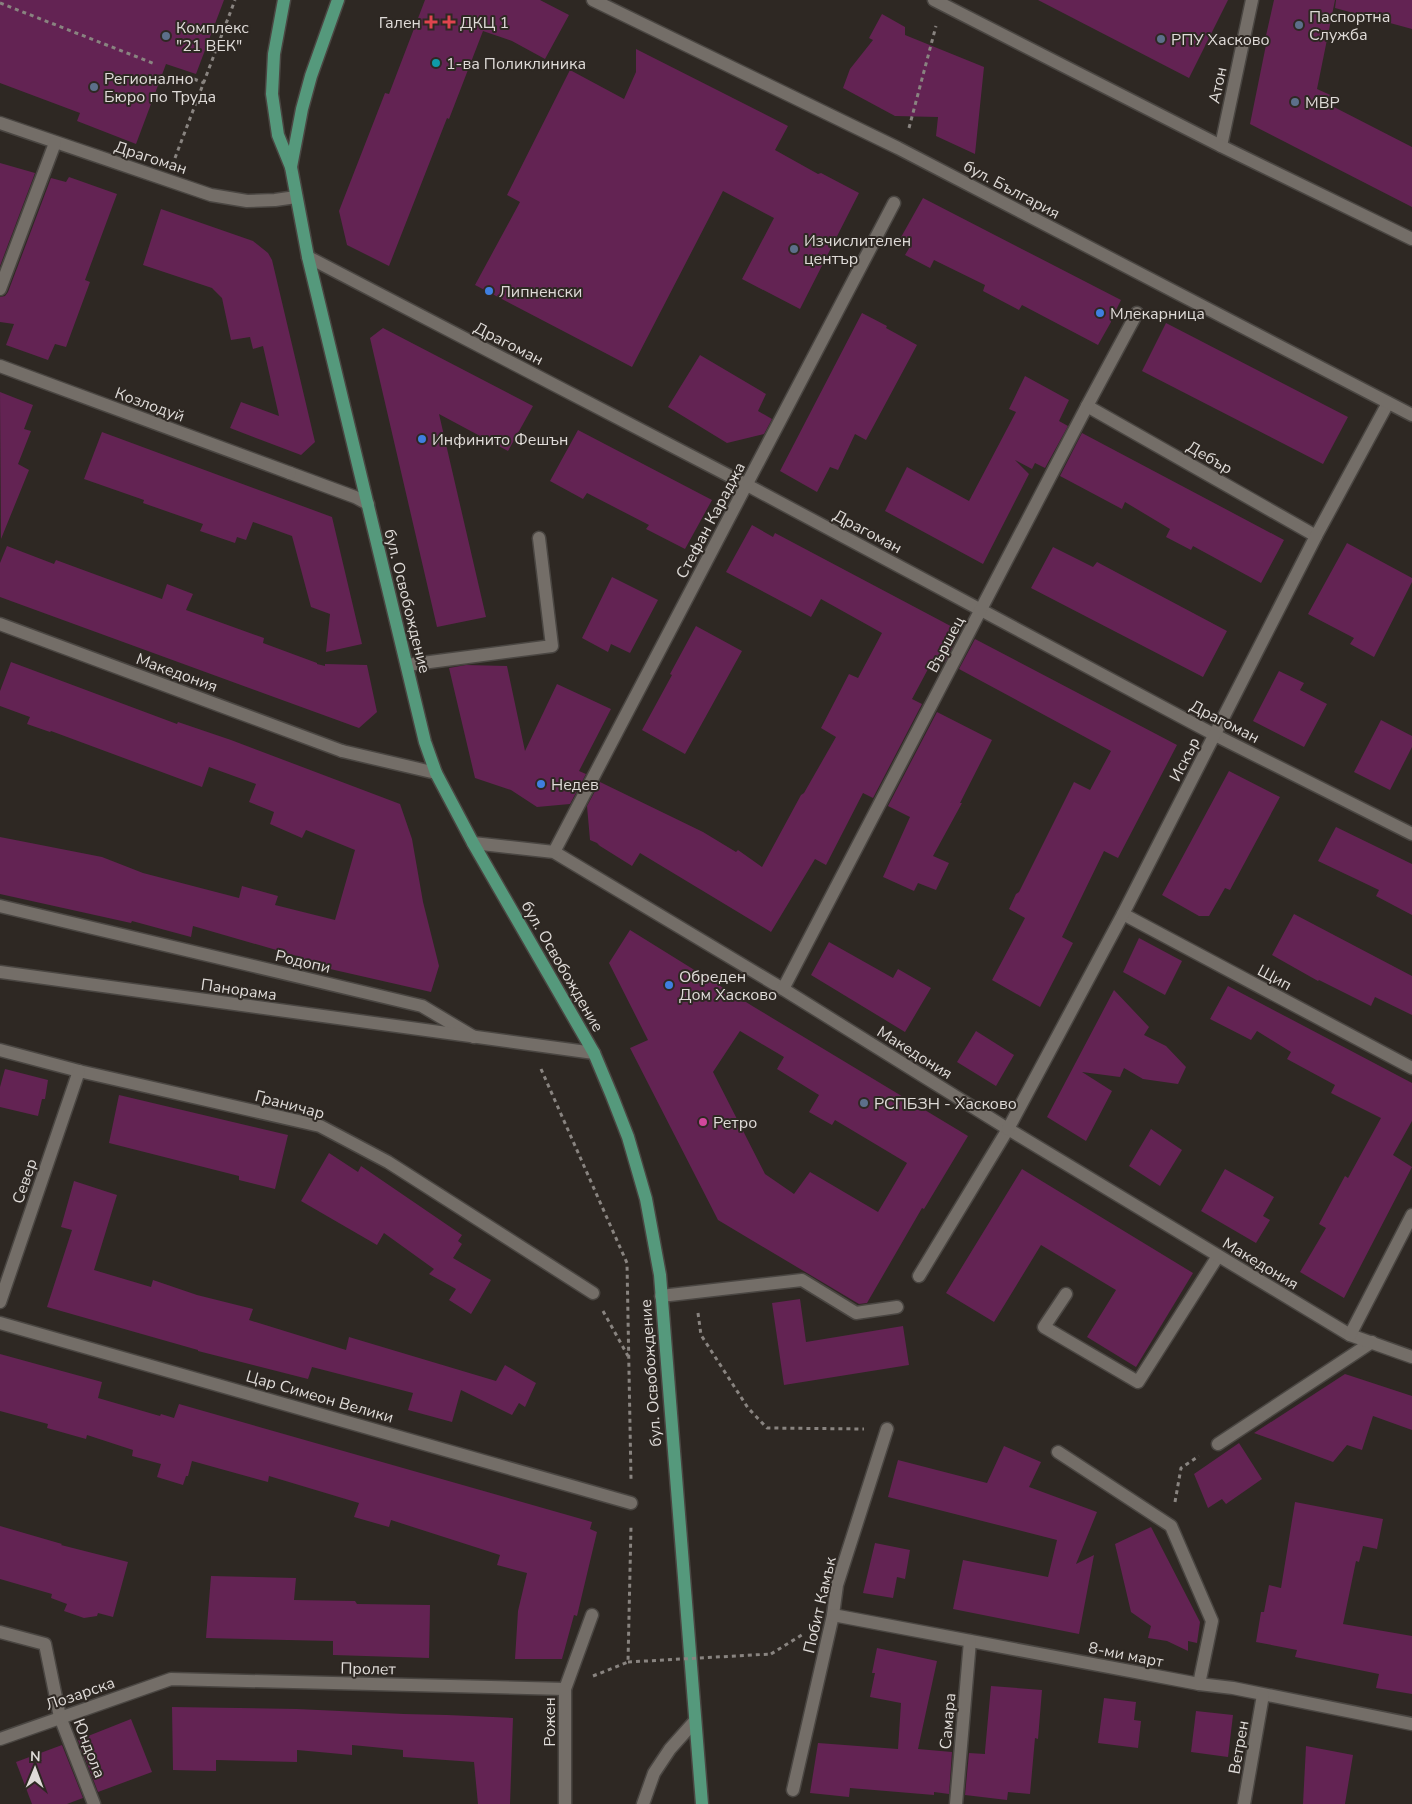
<svg xmlns="http://www.w3.org/2000/svg" width="1412" height="1804" viewBox="0 0 1412 1804" font-family="'Nunito Sans',sans-serif">
<style>
.building{fill:#632353;fill-rule:evenodd}
.lines{fill:none;stroke-linecap:round;stroke-linejoin:round}
.service-casing{stroke:#4a4642;stroke-width:15}
.pedestrian-casing{stroke:#4a4642;stroke-width:15}
.minor-casing{stroke:#4a4642;stroke-width:15}
.tertiary-casing{stroke:#4a4642;stroke-width:15}
.primary-casing{stroke:#4a4642;stroke-width:15}
.path{stroke:#898480;stroke-width:3;stroke-dasharray:4 4;stroke-linecap:butt}
.service{stroke:#746e68;stroke-width:12}
.pedestrian{stroke:#746e68;stroke-width:12}
.minor{stroke:#746e68;stroke-width:12}
.tertiary{stroke:#746e68;stroke-width:12}
.primary{stroke:#55997c;stroke-width:12}
.path-bridge{stroke:#898480;stroke-width:3;stroke-dasharray:4 4;stroke-linecap:butt}
.health-dot{fill:#e0444e;stroke:#2e2823;stroke-width:2}
.service-dot{fill:#5c6f8a;stroke:#2e2823;stroke-width:2}
.culture-dot{fill:#0f9aa8;stroke:#2e2823;stroke-width:2}
.shop-dot{fill:#3f7fe0;stroke:#2e2823;stroke-width:2}
.hotel-dot{fill:#d1479c;stroke:#2e2823;stroke-width:2}
.labels{text-anchor:middle;stroke-width:4;stroke-linejoin:round;paint-order:stroke}
.poi-label{font-size:16px;fill:#dfdbd8;stroke:#2e2823;text-anchor:start}
.street-label{font-size:16px;fill:#dfdbd8;stroke:#2e2823}
</style>
<rect width="100%" height="100%" fill="#2e2823"/>
<!-- building -->
<g class="building">
<polygon points="0,0 224,0 196,74 166,64 136,144 77,121 80,113 0,83"/>
<polygon points="425,0 540,0 569,15 545,59 512,41 483,31 449,119 447,118 389,266 347,245 339,211 385,93 389,94"/>
<polygon points="1038,0 1228,0 1189,78"/>
<polygon points="1274,0 1335,0 1317,89 1337,98 1332,106 1412,147 1412,207 1250,124 1267,40 1265,40"/>
<polygon points="1336,0 1412,0 1412,29 1335,8"/>
<polygon points="882,14 905,27 905,35 984,67 975,154 936,136 938,117 895,116 843,88 850,69 873,40 869,38"/>
<polygon points="636,49 788,126 775,150 818,174 821,173 859,193 800,309 742,279 774,218 723,191 632,367 475,285 520,202 507,195 570,70 624,99 636,72"/>
<polygon points="0,163 35,173 0,266"/>
<polygon points="69,177 117,194 85,280 90,282 66,347 55,344 48,360 6,345 14,324 0,322 0,297 5,296 8,292 51,178 66,182"/>
<polygon points="923,198 1121,300 1111,320 1111,322 1098,345 1022,305 1019,310 983,291 985,285 934,260 930,268 905,255 911,245 900,239"/>
<polygon points="161,209 253,241 268,253 272,260 315,442 301,455 230,428 241,402 279,416 263,346 253,349 250,337 231,340 222,298 212,288 143,265"/>
<polygon points="862,313 887,326 886,328 917,345 866,440 855,434 838,470 830,467 817,492 780,471"/>
<polygon points="1166,323 1348,417 1323,464 1142,371"/>
<polygon points="383,328 533,406 508,451 439,414 486,617 437,627 370,338"/>
<polygon points="700,355 766,394 758,411 772,419 764,434 727,443 668,407"/>
<polygon points="1025,376 1069,400 1059,421 1068,426 1045,468 1035,463 1032,469 1015,460 1029,474 983,564 885,511 907,467 969,501 1016,412 1009,409"/>
<polygon points="0,392 33,405 24,429 31,431 18,464 29,470 1,539"/>
<polygon points="578,430 712,500 685,549 646,529 649,525 587,493 583,499 550,481"/>
<polygon points="102,432 332,517 362,644 326,652 330,614 311,607 292,536 253,522 246,540 237,537 235,543 200,531 203,524 143,503 144,500 84,479"/>
<polygon points="1082,433 1284,540 1261,583 1193,546 1191,550 1166,537 1170,529 1125,502 1122,509 1060,476"/>
<polygon points="752,525 773,537 775,533 960,631 945,662 935,656 912,699 922,704 873,798 863,793 826,865 815,859 771,932 640,853 632,866 600,846 597,843 590,840 587,806 600,782 703,832 736,852 738,850 762,867 801,795 804,793 836,737 821,728 849,674 858,678 882,633 821,599 811,617 726,572"/>
<polygon points="1347,543 1412,578 1412,582 1374,657 1350,644 1354,638 1308,614"/>
<polygon points="7,546 54,564 56,560 162,599 167,584 193,594 186,610 264,638 263,643 317,663 317,664 325,666 325,664 367,665 377,712 359,728 0,597 0,563"/>
<polygon points="1053,547 1093,567 1097,562 1227,631 1203,677 1031,588"/>
<polygon points="612,577 658,600 630,653 611,644 608,652 582,638"/>
<polygon points="696,626 742,651 685,754 642,730 672,675 670,674"/>
<polygon points="975,639 1177,745 1118,858 1104,851 1062,937 1073,943 1040,1007 992,980 1025,918 1009,909 1016,894 1019,892 1074,782 1090,790 1111,751 959,669"/>
<polygon points="11,662 177,724 178,722 231,740 400,804 412,839 423,902 439,966 431,992 295,961 297,956 193,926 191,937 132,921 131,923 0,894 0,837 102,857 143,873 239,898 242,886 278,896 275,905 335,920 355,850 306,830 302,838 270,824 274,812 249,802 256,784 209,767 202,787 51,731 50,732 27,724 30,717 0,706 0,691"/>
<polygon points="466,665 507,666 525,751 557,684 611,709 579,771 586,774 570,804 537,807 511,790 475,778 449,668"/>
<polygon points="1279,671 1304,683 1300,690 1327,704 1304,747 1253,721"/>
<polygon points="937,712 992,740 960,803 962,803 933,856 949,863 936,890 918,883 914,891 883,877 910,817 888,806"/>
<polygon points="1381,720 1412,736 1412,747 1390,790 1354,772"/>
<polygon points="1229,771 1280,797 1230,890 1225,888 1209,916 1199,916 1162,895"/>
<polygon points="1336,827 1412,864 1412,915 1376,896 1379,890 1318,861"/>
<polygon points="1294,914 1412,976 1412,1015 1375,997 1371,1006 1319,980 1318,981 1272,955"/>
<path d="M630 930 754 1007 968 1136 924 1209 922 1208 867 1303 859 1304 718 1220 630 1048 648 1040 609 963ZM740 1031 784 1057 777 1069 819 1095 809 1112 832 1125 835 1120 907 1163 878 1212 810 1172 794 1194 765 1174 713 1072Z"/>
<polygon points="1139,938 1182,961 1165,995 1123,972"/>
<polygon points="829,942 893,978 898,969 931,988 905,1032 811,975"/>
<polygon points="1228,986 1412,1083 1412,1121 1393,1155 1412,1167 1344,1298 1300,1272 1326,1228 1319,1224 1345,1176 1348,1178 1381,1118 1331,1093 1335,1085 1287,1059 1291,1052 1257,1031 1251,1040 1210,1019"/>
<polygon points="1114,990 1149,1027 1144,1035 1166,1046 1186,1067 1178,1084 1143,1079 1124,1068 1120,1077 1082,1072 1112,1091 1086,1141 1047,1117"/>
<polygon points="976,1031 1014,1055 996,1086 957,1062"/>
<polygon points="5,1069 48,1080 45,1099 42,1099 38,1116 0,1107 0,1087"/>
<polygon points="119,1095 288,1135 275,1189 239,1180 239,1176 109,1143"/>
<polygon points="1151,1129 1182,1150 1160,1186 1129,1166"/>
<polygon points="329,1153 358,1172 361,1166 462,1235 458,1241 462,1244 453,1258 491,1280 471,1314 449,1300 456,1289 429,1274 434,1269 384,1233 377,1245 301,1201"/>
<polygon points="1022,1169 1193,1273 1136,1367 1087,1337 1116,1290 1041,1245 994,1322 946,1293"/>
<polygon points="1225,1169 1274,1197 1263,1216 1270,1220 1256,1243 1201,1211"/>
<polygon points="74,1181 117,1195 94,1270 151,1287 153,1280 197,1295 253,1309 249,1320 346,1350 349,1337 496,1381 505,1365 536,1383 525,1407 519,1403 512,1415 461,1390 452,1422 408,1410 413,1393 312,1367 308,1379 198,1351 198,1350 47,1307 72,1230 61,1227"/>
<polygon points="800,1299 806,1342 903,1326 909,1365 784,1385 772,1303"/>
<polygon points="0,1354 102,1382 98,1398 160,1416 161,1414 174,1418 179,1404 592,1522 590,1529 597,1532 577,1616 574,1615 562,1659 515,1659 518,1611 527,1573 497,1565 500,1555 391,1520 389,1527 354,1517 359,1503 269,1476 268,1482 192,1461 188,1476 186,1476 183,1485 157,1477 161,1464 132,1456 133,1450 87,1435 86,1439 47,1428 48,1424 0,1411"/>
<polygon points="1345,1374 1412,1396 1412,1430 1373,1416 1362,1450 1347,1445 1333,1462 1254,1433"/>
<polygon points="1239,1443 1262,1479 1226,1504 1222,1499 1208,1508 1194,1474"/>
<polygon points="1004,1446 1041,1462 1029,1487 1097,1512 1076,1564 1094,1555 1079,1634 953,1609 963,1560 1048,1577 1057,1540 888,1497 898,1460 987,1483"/>
<polygon points="1295,1502 1383,1519 1377,1549 1363,1546 1359,1562 1356,1561 1343,1624 1412,1636 1412,1694 1376,1688 1379,1674 1295,1657 1297,1650 1256,1642 1261,1612 1264,1612 1269,1585 1281,1588"/>
<polygon points="0,1526 62,1544 61,1545 128,1562 113,1617 98,1613 97,1616 84,1618 64,1611 67,1604 51,1598 52,1594 0,1579"/>
<polygon points="1151,1527 1200,1622 1197,1643 1188,1641 1188,1651 1167,1641 1148,1638 1151,1626 1131,1612 1115,1544"/>
<polygon points="875,1543 910,1550 905,1579 897,1577 893,1598 863,1593"/>
<polygon points="211,1576 296,1578 294,1600 355,1601 357,1604 430,1605 429,1658 333,1655 333,1641 206,1638"/>
<polygon points="877,1648 937,1661 918,1749 952,1752 949,1794 934,1792 934,1795 850,1788 849,1797 810,1793 818,1743 898,1749 901,1703 870,1697 875,1673 872,1673"/>
<polygon points="991,1686 1042,1690 1038,1739 1035,1738 1030,1794 1008,1792 1007,1800 965,1795 969,1753 985,1754 985,1751"/>
<polygon points="1104,1698 1136,1702 1134,1720 1141,1721 1138,1748 1098,1743"/>
<polygon points="172,1707 297,1709 404,1714 447,1715 513,1718 510,1804 478,1804 474,1762 403,1757 403,1750 352,1745 352,1755 297,1750 297,1762 216,1760 216,1771 173,1770"/>
<polygon points="1196,1711 1233,1715 1228,1757 1191,1752"/>
<polygon points="131,1719 152,1772 98,1792 78,1740"/>
<polygon points="62,1745 83,1798 67,1804 32,1804 16,1762"/>
<polygon points="1306,1746 1353,1755 1345,1804 1303,1804"/>
</g>
<g class="lines">
<defs>
<g id="service">
<polyline points="1087,406 1316,536"/>
<polyline points="407,665 552,646 539,538"/>
<polyline points="919,1276 1008,1129"/>
<polyline points="1066,1294 1044,1327 1138,1382 1218,1256"/>
<polyline points="661,1296 802,1280 856,1313 897,1307"/>
<polyline points="1218,1444 1372,1342"/>
<polyline points="1058,1452 1171,1526 1212,1621 1199,1684"/>
<polyline points="793,1790 833,1615 837,1585 887,1429"/>
</g>
<g id="pedestrian">
<polyline points="290,473 355,497 368,504"/>
<polyline points="342,751 436,773"/>
</g>
<g id="minor">
<polyline points="0,123 211,195 247,201 275,200 296,197"/>
<polyline points="1221,146 1252,0"/>
<polyline points="308,257 747,485 1215,735 1412,834"/>
<polyline points="0,289 55,143"/>
<polyline points="0,366 290,473"/>
<polyline points="0,624 342,751"/>
<polyline points="473,843 554,852 783,989 1008,1129 1350,1335 1412,1357"/>
<polyline points="554,852 894,203"/>
<polyline points="0,906 422,1006 474,1037"/>
<polyline points="1123,914 1412,1068"/>
<polyline points="783,989 1087,406 1137,313"/>
<polyline points="0,1050 79,1071 320,1126 388,1162 593,1293"/>
<polyline points="1008,1129 1123,914 1316,536 1388,403"/>
<polyline points="0,1302 79,1071"/>
<polyline points="0,1323 631,1503"/>
<polyline points="1350,1335 1412,1215"/>
<polyline points="833,1615 1199,1684 1233,1688 1412,1724"/>
<polyline points="0,1632 45,1644 60,1717 94,1804"/>
<polyline points="0,1739 171,1679 565,1689"/>
<polyline points="565,1804 565,1689 592,1615"/>
<polyline points="643,1804 654,1773 670,1749 694,1722"/>
<polyline points="956,1804 970,1641"/>
<polyline points="1244,1804 1263,1695"/>
</g>
<g id="tertiary">
<polyline points="593,0 898,148 1412,415"/>
<polyline points="934,0 1221,146 1412,239"/>
<polyline points="0,972 594,1053"/>
</g>
<g id="primary">
<polyline points="284,0 274,54 272,94 278,135 291,167 308,257 425,742 436,773 473,843 594,1053 612,1096 628,1137 646,1199 660,1275 702,1804"/>
<polyline points="291,167 302,109 311,76 338,0"/>
</g>
</defs>
<!-- service casing -->
<use href="#service" class="service-casing"/>
<!-- pedestrian casing -->
<use href="#pedestrian" class="pedestrian-casing"/>
<!-- minor casing -->
<use href="#minor" class="minor-casing"/>
<!-- tertiary casing -->
<use href="#tertiary" class="tertiary-casing"/>
<!-- primary casing -->
<use href="#primary" class="primary-casing"/>
<!-- path -->
<g class="path">
<polyline points="0,3 155,64"/>
<polyline points="194,79 204,83"/>
<polyline points="909,128 936,26"/>
<polyline points="175,158 235,0"/>
<polyline points="541,1069 627,1263 631,1479"/>
<polyline points="603,1311 628,1356"/>
<polyline points="698,1313 701,1335 748,1408 767,1428 864,1429"/>
<polyline points="1175,1502 1181,1468 1199,1456"/>
<polyline points="771,1654 805,1633"/>
<polyline points="593,1676 628,1662 631,1526"/>
</g>
<!-- service -->
<use href="#service" class="service"/>
<!-- pedestrian -->
<use href="#pedestrian" class="pedestrian"/>
<!-- minor -->
<use href="#minor" class="minor"/>
<!-- tertiary -->
<use href="#tertiary" class="tertiary"/>
<!-- primary -->
<use href="#primary" class="primary"/>
<!-- path-bridge -->
<polyline class="path-bridge" points="628,1662 771,1654"/>
</g>
<!-- markers -->
<g class="health-dot">
<path d="M428.5 14.5h5v5h5v5h-5v5h-5v-5h-5v-5h5z"/>
<path d="M446.5 14.5h5v5h5v5h-5v5h-5v-5h-5v-5h5z"/>
</g>
<g class="service-dot">
<circle cx="1299" cy="25" r="5"/>
<circle cx="166" cy="36" r="5"/>
<circle cx="1161" cy="39" r="5"/>
<circle cx="94" cy="87" r="5"/>
<circle cx="1295" cy="102" r="5"/>
<circle cx="794" cy="249" r="5"/>
<circle cx="864" cy="1103" r="5"/>
</g>
<circle class="culture-dot" cx="436" cy="63" r="5"/>
<g class="shop-dot">
<circle cx="489" cy="291" r="5"/>
<circle cx="1100" cy="313" r="5"/>
<circle cx="422" cy="439" r="5"/>
<circle cx="541" cy="784" r="5"/>
<circle cx="669" cy="985" r="5"/>
</g>
<circle class="hotel-dot" cx="703" cy="1122" r="5"/>
<g class="labels">
<!-- poi labels -->
<g class="poi-label">
<text x="1309" y="22">Паспортна<tspan x="1309" dy="18">Служба</tspan></text>
<text x="421" y="28" text-anchor="end">Гален</text>
<text x="460" y="28">ДКЦ 1</text>
<text x="176" y="33">Комплекс<tspan x="176" dy="18">"21 ВЕК"</tspan></text>
<text x="1171" y="45">РПУ Хасково</text>
<text x="446" y="69">1-ва Поликлиника</text>
<text x="104" y="84">Регионално<tspan x="104" dy="18">Бюро по Труда</tspan></text>
<text x="1305" y="108">МВР</text>
<text x="804" y="246">Изчислителен<tspan x="804" dy="18">център</tspan></text>
<text x="499" y="297">Липненски</text>
<text x="1110" y="319">Млекарница</text>
<text x="432" y="445">Инфинито Фешън</text>
<text x="551" y="790">Недев</text>
<text x="679" y="982">Обреден<tspan x="679" dy="18">Дом Хасково</tspan></text>
<text x="874" y="1109">РСПБЗН - Хасково</text>
<text x="713" y="1128">Ретро</text>
</g>
<!-- street labels -->
<g class="street-label">
<text transform="translate(1217 85) rotate(-78)" y="6">Атон</text>
<text transform="translate(151 157) rotate(18)" y="6">Драгоман</text>
<text transform="translate(1012 189) rotate(28)" y="6">бул. България</text>
<text transform="translate(509 343) rotate(27)" y="6">Драгоман</text>
<text transform="translate(150 404) rotate(20)" y="6">Козлодуй</text>
<text transform="translate(1210 457) rotate(30)" y="6">Дебър</text>
<text transform="translate(710 520) rotate(-62)" y="6">Стефан Караджа</text>
<text transform="translate(868 531) rotate(28)" y="6">Драгоман</text>
<text transform="translate(408 601) rotate(76)" y="6">бул. Освобождение</text>
<text transform="translate(945 644) rotate(-62)" y="6">Вършец</text>
<text transform="translate(177 672) rotate(20)" y="6">Македония</text>
<text transform="translate(1225 721) rotate(27)" y="6">Драгоман</text>
<text transform="translate(1184 759) rotate(-63)" y="6">Искър</text>
<text transform="translate(303 961) rotate(13)" y="6">Родопи</text>
<text transform="translate(563 966) rotate(60)" y="6">бул. Освобождение</text>
<text transform="translate(1275 977) rotate(28)" y="6">Щип</text>
<text transform="translate(239 989) rotate(8)" y="6">Панорама</text>
<text transform="translate(915 1052) rotate(32)" y="6">Македония</text>
<text transform="translate(290 1104) rotate(15)" y="6">Граничар</text>
<text transform="translate(24 1181) rotate(-71)" y="6">Север</text>
<text transform="translate(1261 1263) rotate(31)" y="6">Македония</text>
<text transform="translate(650 1373) rotate(-94)" y="6">бул. Освобождение</text>
<text transform="translate(320 1396) rotate(16)" y="6">Цар Симеон Велики</text>
<text transform="translate(819 1605) rotate(-77)" y="6">Побит Камък</text>
<text transform="translate(1126 1654) rotate(11)" y="6">8-ми март</text>
<text transform="translate(368 1668) rotate(1)" y="6">Пролет</text>
<text transform="translate(80 1693) rotate(-19)" y="6">Лозарска</text>
<text transform="translate(947 1721) rotate(-85)" y="6">Самара</text>
<text transform="translate(549 1722) rotate(-90)" y="6">Рожен</text>
<text transform="translate(1238 1747) rotate(-80)" y="6">Ветрен</text>
<text transform="translate(90 1748) rotate(69)" y="6">Юндола</text>
</g>
</g>
<!-- north arrow -->
<g transform="translate(35 1769) rotate(1)" stroke="#2e2823" stroke-width="4" paint-order="stroke">
<path d="M0-4L9 19L0 12L-9 19Z" fill="#dfdbd8"/>
<text y="-8" font-size="14" font-weight="bold" text-anchor="middle" fill="#dfdbd8">N</text>
</g>
</svg>
